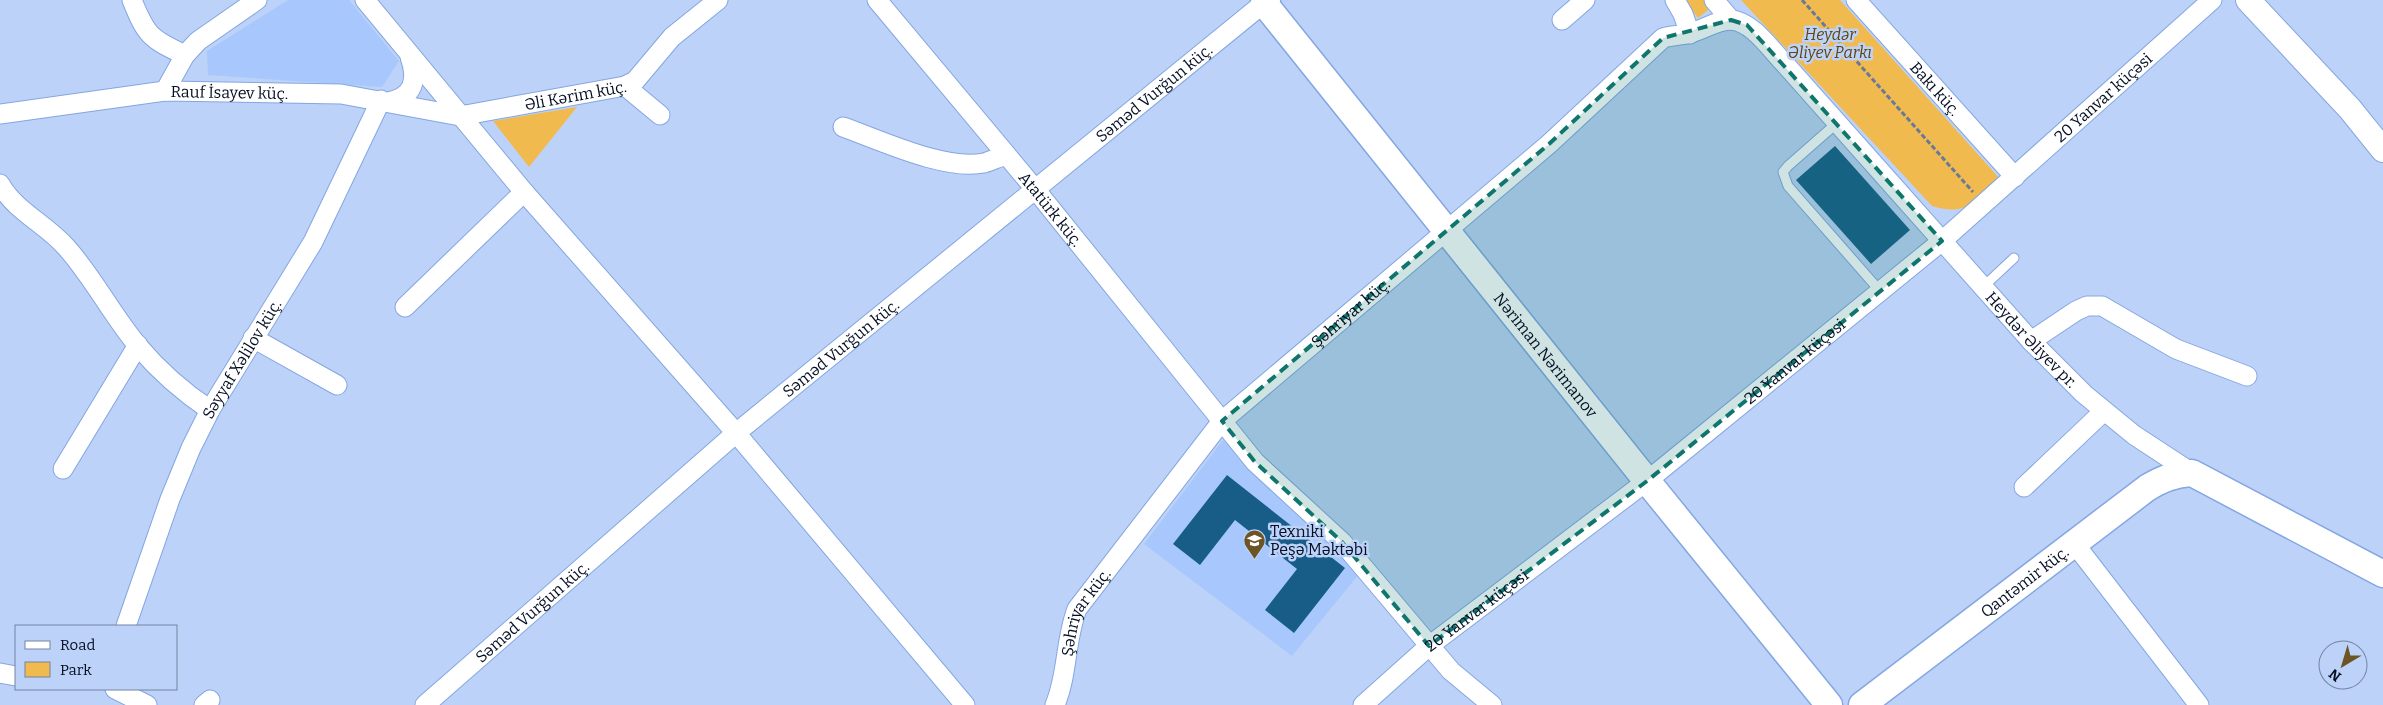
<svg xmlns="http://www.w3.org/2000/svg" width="2383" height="705" viewBox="0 0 2383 705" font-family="Bitter,serif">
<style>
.built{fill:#a7c7fd}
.green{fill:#f1ba4f}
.building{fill:#185d88}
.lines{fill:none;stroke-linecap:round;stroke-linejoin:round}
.service-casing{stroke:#84a6e2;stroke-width:11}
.minor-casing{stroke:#84a6e2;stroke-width:21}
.tertiary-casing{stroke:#84a6e2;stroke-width:26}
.secondary-casing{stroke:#84a6e2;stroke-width:29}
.path{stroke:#697998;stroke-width:3;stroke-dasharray:5 2.5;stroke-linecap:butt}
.service{stroke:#fff;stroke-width:9}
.minor{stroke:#fff;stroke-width:19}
.tertiary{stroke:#fff;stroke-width:24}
.secondary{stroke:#fff;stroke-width:26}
.marked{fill:#0f766e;fill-opacity:0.2;stroke:#0f766e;stroke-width:4;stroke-dasharray:10 6;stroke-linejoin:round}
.labels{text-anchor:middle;stroke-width:5;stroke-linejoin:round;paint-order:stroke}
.park-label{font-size:16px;font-style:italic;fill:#5f450f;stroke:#bdd2f8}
.street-label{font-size:16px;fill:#040e23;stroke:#bdd2f8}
.poi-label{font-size:16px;fill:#040e23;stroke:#bdd2f8;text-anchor:start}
</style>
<rect width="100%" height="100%" fill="#bdd2f8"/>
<!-- built -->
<g class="built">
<polygon points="288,0 349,0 399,61 382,87 208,75 207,51"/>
<polygon points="1223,440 1359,574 1292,656 1144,544"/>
</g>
<!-- green -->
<g class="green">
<polygon points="1684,0 1721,0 1698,18"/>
<path d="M1741 0H1840L2000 179C1975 201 1966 217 1932 206Z"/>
<polygon points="577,107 529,167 493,121"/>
</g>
<!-- building -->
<g class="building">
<polygon points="1835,146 1910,230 1871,264 1796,180"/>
<polygon points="1227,475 1345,568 1294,633 1265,610 1297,569 1235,520 1200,565 1173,544"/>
</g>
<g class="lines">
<defs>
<g id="service">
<polyline points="1837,123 1788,166 1783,172 1788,186 1880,291"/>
<polyline points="1983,287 2014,258"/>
</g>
<g id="minor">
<path d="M132 0C146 35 150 39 185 55"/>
<polyline points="365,0 524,192 736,433 965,705"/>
<path id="s1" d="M877 0 1035 189 1255 462 1342 542 1451 671 1492 705"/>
<polyline points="1675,0 1683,14 1690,34"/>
<polyline points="1714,0 1731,20"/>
<path id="s2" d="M1856 0 2015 177"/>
<polyline points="1562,20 1585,0"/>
<polyline points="625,86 660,115"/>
<polyline points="165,91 185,55 198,41 257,0"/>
<path d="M388 102C414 97 418 80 410 57"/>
<path id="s3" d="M0 114 165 91 341 94 460 116 625 86 635 81 672 37 718 0"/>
<path d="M843 127C880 140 945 171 984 163 991 161 999 157 1006 155"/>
<path d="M0 184C15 211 46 224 66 247 93 277 112 315 138 346 159 371 183 392 210 410"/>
<polyline points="405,307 524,192"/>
<polyline points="253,338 337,385"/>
<polyline points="2031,341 2076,311 2087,306 2102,306 2176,349 2247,376"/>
<polyline points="63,469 138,345"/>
<polyline points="2024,487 2103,412"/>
<polyline points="2074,543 2199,705"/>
<path id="s4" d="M126 626 170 499 191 448 210 410 313 242 381 100"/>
<polyline points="0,673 16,676"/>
<polyline points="115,689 147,705"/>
<polyline points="204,705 210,700"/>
<path id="s5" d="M425 705 736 433 1264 3"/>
<path id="s6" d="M1055 705C1068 674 1065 640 1077 609L1222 421 1549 144 1663 38C1672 35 1681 36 1690 33 1704 30 1716 20 1731 20 1752 21 1771 50 1785 64L2031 341 2084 394 2134 435 2192 473"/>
<path id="s7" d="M1363 705 1429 646 1647 481 1942 241 2212 0"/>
</g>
<polyline id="tertiary" points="2248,0 2350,109 2383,150"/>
<g id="secondary">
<path id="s8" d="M1267 0 1264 3 1647 481 1829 705"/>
<path id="s9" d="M1862 705 2147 488C2162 479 2174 474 2192 473L2383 574"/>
</g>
</defs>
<!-- service casing -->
<use href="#service" class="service-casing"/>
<!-- minor casing -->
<use href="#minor" class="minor-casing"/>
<!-- tertiary casing -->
<use href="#tertiary" class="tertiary-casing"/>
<!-- secondary casing -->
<use href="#secondary" class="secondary-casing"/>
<!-- path -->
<polyline class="path" points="1802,0 1973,192"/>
<!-- service -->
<use href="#service" class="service"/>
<!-- minor -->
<use href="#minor" class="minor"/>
<!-- tertiary -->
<use href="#tertiary" class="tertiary"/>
<!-- secondary -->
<use href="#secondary" class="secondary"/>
</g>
<!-- marked area -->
<path class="marked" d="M1731 20 1747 25 1942 241 1647 481 1429 646 1342 542 1255 462 1222 421 1549 144 1663 38Z"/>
<!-- icons -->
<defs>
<symbol id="university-pin" viewBox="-11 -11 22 30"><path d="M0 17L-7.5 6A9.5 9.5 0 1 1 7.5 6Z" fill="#6d5425" stroke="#bdd2f8"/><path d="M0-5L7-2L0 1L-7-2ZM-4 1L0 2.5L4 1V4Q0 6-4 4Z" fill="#fff"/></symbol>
</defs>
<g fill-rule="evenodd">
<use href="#university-pin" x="1242" y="528" width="25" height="34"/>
</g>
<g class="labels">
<!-- park labels -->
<g class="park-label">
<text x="1830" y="40">Heydər<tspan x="1830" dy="18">Əliyev Parkı</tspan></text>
</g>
<!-- street labels -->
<g class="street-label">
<text dy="6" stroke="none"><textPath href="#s2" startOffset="119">Bakı küç.</textPath></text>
<text dy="6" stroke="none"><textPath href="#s3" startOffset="231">Rauf İsayev küç.</textPath></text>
<text dy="6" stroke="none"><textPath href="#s5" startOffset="952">Səməd Vurğun küç.</textPath></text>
<text dy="6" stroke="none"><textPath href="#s3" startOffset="581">Əli Kərim küç.</textPath></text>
<text dy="6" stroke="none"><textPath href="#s7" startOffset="958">20 Yanvar küçəsi</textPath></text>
<text dy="6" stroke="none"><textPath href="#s1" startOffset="272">Atatürk küç.</textPath></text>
<text dy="6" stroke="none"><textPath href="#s6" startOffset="504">Şəhriyar küç.</textPath></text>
<text dy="6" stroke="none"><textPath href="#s6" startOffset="1432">Heydər Əliyev pr.</textPath></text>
<text dy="6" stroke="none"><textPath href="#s5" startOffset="548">Səməd Vurğun küç.</textPath></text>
<text dy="6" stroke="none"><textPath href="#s8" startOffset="455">Nəriman Nərimanov</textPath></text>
<text dy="6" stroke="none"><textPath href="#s4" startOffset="292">Səyyaf Xəlilov küç.</textPath></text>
<text dy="6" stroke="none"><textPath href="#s7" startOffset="552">20 Yanvar küçəsi</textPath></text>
<text dy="6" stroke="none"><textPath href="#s9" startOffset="204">Qantəmir küç.</textPath></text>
<text dy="6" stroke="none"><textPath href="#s7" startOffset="148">20 Yanvar küçəsi</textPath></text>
<text dy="6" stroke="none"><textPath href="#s5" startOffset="142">Səməd Vurğun küç.</textPath></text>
<text dy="6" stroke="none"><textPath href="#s6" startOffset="99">Şəhriyar küç.</textPath></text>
</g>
<!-- poi labels -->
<g class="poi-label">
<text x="1270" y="537">Texniki<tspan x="1270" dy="18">Peşə Məktəbi</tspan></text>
</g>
</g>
<!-- legend -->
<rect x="15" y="625" width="162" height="65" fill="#bdd2f8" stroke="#7384a3"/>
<rect x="25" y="641" width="25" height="8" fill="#ffffff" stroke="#7384a3"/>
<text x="60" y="650" font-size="15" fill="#040e23">Road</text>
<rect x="25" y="662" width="25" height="15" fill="#f1ba4f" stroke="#7384a3"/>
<text x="60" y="675" font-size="15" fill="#040e23">Park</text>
<!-- north arrow -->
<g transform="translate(2343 665) rotate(218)"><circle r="24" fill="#bdd2f8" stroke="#7384a3"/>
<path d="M0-4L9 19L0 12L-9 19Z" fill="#6d5425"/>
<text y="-8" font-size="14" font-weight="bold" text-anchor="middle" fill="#040e23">N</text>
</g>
</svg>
